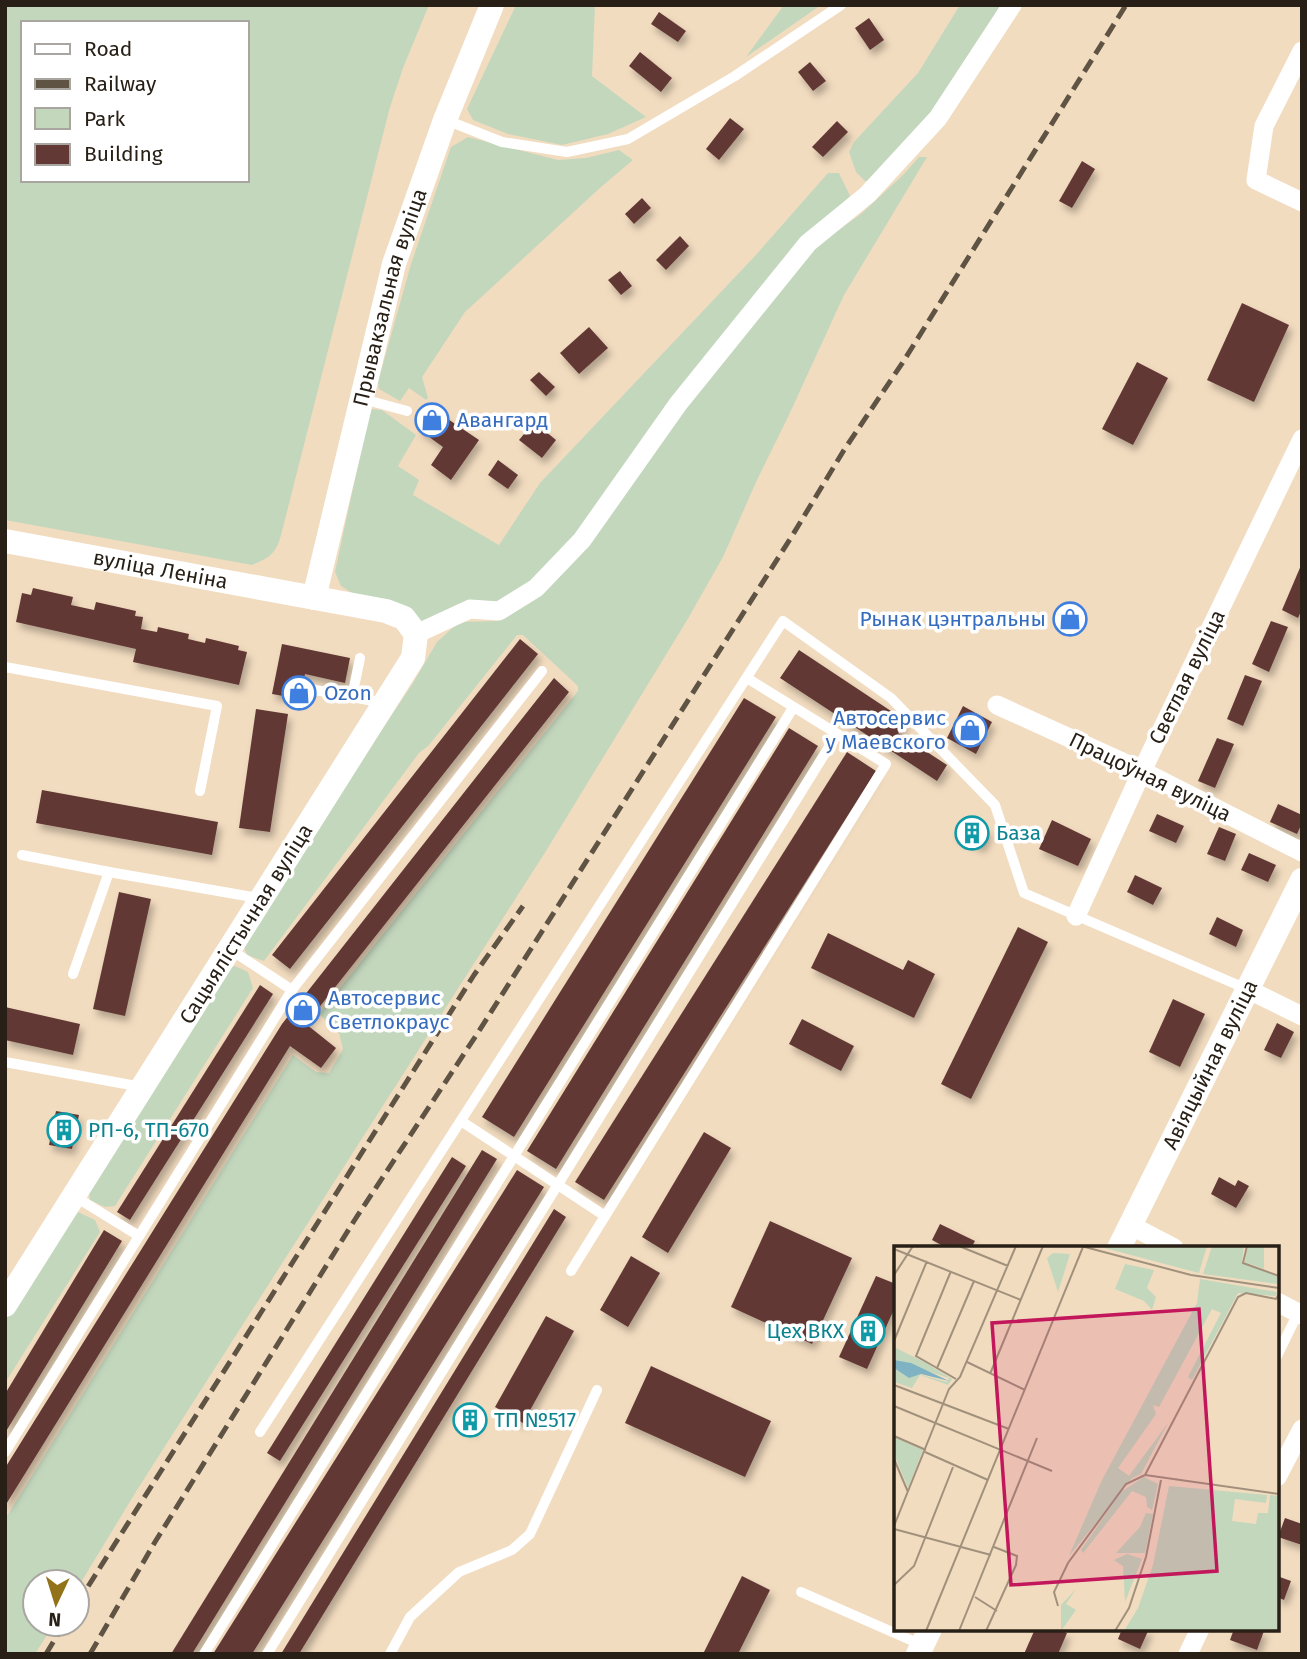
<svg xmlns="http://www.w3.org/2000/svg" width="1307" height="1659" viewBox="0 0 1307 1659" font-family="'Fira Sans',sans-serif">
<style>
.green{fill:#c3d7bd;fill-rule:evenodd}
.building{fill:#623935;filter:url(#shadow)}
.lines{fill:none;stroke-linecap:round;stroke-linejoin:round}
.service{stroke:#fff;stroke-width:10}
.minor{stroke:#fff;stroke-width:19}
.tertiary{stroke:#fff;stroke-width:24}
.rail{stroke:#5f5344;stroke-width:5;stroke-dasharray:14 7;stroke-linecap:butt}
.labels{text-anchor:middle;stroke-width:7;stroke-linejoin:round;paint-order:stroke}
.street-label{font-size:21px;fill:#282016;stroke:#fff}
.shop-label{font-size:21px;fill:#366cbe;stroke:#fff;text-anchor:start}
.culture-label{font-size:21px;fill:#0d838f;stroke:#fff;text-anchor:start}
.inset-road{fill:none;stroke:#a1917c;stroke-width:2}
.view{fill:#c2185b;fill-opacity:0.15;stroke:#c2185b;stroke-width:3.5}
.inset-edge{fill:none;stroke:#282016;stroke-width:3.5}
</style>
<defs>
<filter id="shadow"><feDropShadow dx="3.5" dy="6" stdDeviation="3.5" flood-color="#0004"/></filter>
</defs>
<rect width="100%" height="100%" fill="#f2dcc0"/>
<!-- green -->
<g class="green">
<path d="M5 5H429L403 68 390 107 281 535C276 554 269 558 252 565L5 520ZM23 23H247V180H23Z"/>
<polygon points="516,5 595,5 592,76 646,117 608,134 562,145 508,134 473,120 467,109"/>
<polygon points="784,5 821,5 746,57"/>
<polygon points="960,5 1006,5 938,113 877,180 865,181 856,172 849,152 854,142 918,73"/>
<polygon points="468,137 558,160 586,158 619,150 633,160 601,187 465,312 422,377 428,398 426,400 409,388 400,401 379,389 378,382 411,264 451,147"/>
<polygon points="919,157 927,157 844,295 788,417 757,480 723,557 686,622 546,851 137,1490 77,1589 77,1582 35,1582 35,1624 54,1624 35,1654 5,1654 5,1519 293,1055 316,1072 329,1073 343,1049 339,1033 319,1014 578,691 578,686 523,635 517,635 429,745 419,753 264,961 247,955 242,942 245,936 413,683 437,642 459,622 497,621 553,582 691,401 817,245 861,214 904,174"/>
<polygon points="828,173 839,173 850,196 828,218 572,541 535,578 504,600 421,624 362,599 341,586 335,572 370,409 382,410 416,435 398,466 419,480 413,495 499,545 540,483 755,256"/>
<polygon points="235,966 248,972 253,988 115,1206 105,1207 90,1200 88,1185 224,970"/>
<polygon points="78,1212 95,1220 100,1232 5,1383 5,1319 68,1214"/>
</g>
<!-- building -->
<g class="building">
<polygon points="659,12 686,31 678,42 651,24"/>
<polygon points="869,18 884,40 870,50 855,28"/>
<polygon points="640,52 672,78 661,92 629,66"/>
<polygon points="810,62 826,81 813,91 798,72"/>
<polygon points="730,118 744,129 719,160 706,149"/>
<polygon points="837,121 848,132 823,157 812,147"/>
<polygon points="1082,161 1095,169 1072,208 1059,201"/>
<polygon points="642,198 651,208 634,224 625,214"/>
<polygon points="680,236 689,246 666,270 656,260"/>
<polygon points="620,271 632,286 621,295 608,280"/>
<polygon points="1242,303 1289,325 1254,402 1207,380"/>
<polygon points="589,327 608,348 579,374 560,353"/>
<polygon points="1137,362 1168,378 1133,445 1102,429"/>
<polygon points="539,372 555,387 546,396 530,380"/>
<polygon points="433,409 479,440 451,480 431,465 443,447 418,429"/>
<polygon points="534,422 556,440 542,458 519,440"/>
<polygon points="498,460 518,475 508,489 488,475"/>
<polygon points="1302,563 1302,609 1298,618 1282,610"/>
<polygon points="33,588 73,597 71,605 94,610 96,602 136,611 135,616 143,617 141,629 157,632 158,627 189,634 188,639 205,643 206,638 239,646 238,650 247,652 239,685 133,662 136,649 16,622 22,593 31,595"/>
<polygon points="1271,621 1288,627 1269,672 1252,664"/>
<polygon points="520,639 538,654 290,969 272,955"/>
<polygon points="282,644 350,658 345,683 305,674 300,699 272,694"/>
<polygon points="799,650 906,721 898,733 947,765 937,781 780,678"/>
<polygon points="1245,675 1262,681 1243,726 1227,719"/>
<polygon points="554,678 569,692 306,1024 336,1048 321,1068 290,1046 5,1506 5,1468 282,1024"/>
<polygon points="744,698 776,717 514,1137 482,1117"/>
<polygon points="963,706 992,722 976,754 947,738"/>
<polygon points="256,709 288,714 270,832 239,828"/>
<polygon points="789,728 818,746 556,1169 527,1151"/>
<polygon points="1217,738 1234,744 1215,788 1198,781"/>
<polygon points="847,752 876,771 604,1200 575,1182"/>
<polygon points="42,790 218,822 212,855 36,823"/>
<polygon points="1278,804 1302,815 1302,823 1297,834 1270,822"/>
<polygon points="1157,814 1184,826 1176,843 1149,831"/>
<polygon points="963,818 989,831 982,847 955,835"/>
<polygon points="1052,820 1091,839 1078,866 1039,849"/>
<polygon points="1219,827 1236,834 1225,861 1207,854"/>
<polygon points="1249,853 1276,865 1268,882 1241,870"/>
<polygon points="1135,875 1162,888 1153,905 1127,892"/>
<polygon points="119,892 151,899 125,1016 93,1009"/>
<polygon points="1217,917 1243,930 1236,947 1209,934"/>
<polygon points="1018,927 1048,942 971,1099 941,1084"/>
<polygon points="828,933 903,970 908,960 935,974 914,1018 811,968"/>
<polygon points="260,985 273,994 130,1220 117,1212"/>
<polygon points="1173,999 1205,1014 1180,1067 1149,1052"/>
<polygon points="5,1007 80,1024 73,1055 5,1040"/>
<polygon points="802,1019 854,1046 841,1071 789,1044"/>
<polygon points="1277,1023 1294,1032 1281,1058 1264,1050"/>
<polygon points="56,1111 79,1115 72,1149 49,1145"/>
<polygon points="704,1132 731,1148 668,1253 642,1237"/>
<polygon points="482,1150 497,1159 192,1654 171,1654"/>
<polygon points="452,1157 466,1166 280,1461 267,1453"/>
<polygon points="517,1170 544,1187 252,1654 213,1654"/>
<polygon points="1219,1177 1235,1186 1238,1180 1249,1186 1236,1208 1211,1194"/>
<polygon points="554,1209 566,1217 299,1654 281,1654"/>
<polygon points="770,1221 852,1258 812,1344 731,1307"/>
<polygon points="940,1224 975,1241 971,1248 947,1248 932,1240"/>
<polygon points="104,1230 122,1241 5,1433 5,1394"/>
<polygon points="631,1256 660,1273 628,1327 600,1310"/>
<polygon points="876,1276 896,1284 896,1305 867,1369 839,1357"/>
<polygon points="546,1316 574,1331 523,1423 495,1407"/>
<polygon points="651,1366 771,1421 745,1477 625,1423"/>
<polygon points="469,1410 480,1417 472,1431 460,1423"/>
<polygon points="1285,1518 1302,1524 1302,1545 1278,1537"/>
<polygon points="742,1576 770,1590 738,1654 703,1654"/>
<polygon points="1277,1576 1291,1581 1284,1600 1277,1597"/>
<polygon points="1035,1629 1057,1629 1067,1633 1058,1654 1024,1654"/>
<polygon points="1122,1629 1149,1629 1140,1649 1118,1639"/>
<polygon points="1234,1629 1258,1629 1264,1631 1257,1650 1230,1640"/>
</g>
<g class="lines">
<!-- service -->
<g class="service">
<polyline points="446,120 502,142 567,152 628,139 735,76 841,5"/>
<polyline points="363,399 407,411"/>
<polyline points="5,667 217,706 200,791"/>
<polyline points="310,689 384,703"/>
<polyline points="352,697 360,658"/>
<polyline points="22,855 109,872 258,898"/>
<polyline points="231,950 292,990"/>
<polyline points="73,974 109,872"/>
<polyline points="5,1062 142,1087"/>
<polyline points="461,1121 605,1216"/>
<polyline points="74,1196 139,1236"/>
<polyline points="571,1271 886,764 747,678"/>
<polyline points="1277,1356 1298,1313"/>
<polyline points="260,1432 783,621 891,698 995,805 1024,893 1247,989"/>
<polyline points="5,1452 292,990 542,671"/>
<polyline points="801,1592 922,1645"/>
<polyline points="204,1654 793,708"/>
<polyline points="267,1654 837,734"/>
<polyline points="390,1654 410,1617 459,1572 512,1550 530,1534 597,1390"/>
</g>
<!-- minor -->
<g class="minor">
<polyline points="1302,51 1264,126 1256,180 1302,202"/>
<polyline points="416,634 470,609 499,611 536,588 582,540 678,404 808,243 867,195 938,118 1012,5"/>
<polyline points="997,705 1142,771 1302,852"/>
<polyline points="1076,916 1142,771 1302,439"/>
<polyline points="1247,989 1302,1016"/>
<polyline points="1130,1225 1174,1248"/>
<polyline points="1277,1302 1302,1315"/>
<polyline points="1277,1477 1302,1429"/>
<polyline points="1188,1654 1200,1629"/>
</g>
<!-- tertiary -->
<g class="tertiary">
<path id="s1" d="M5 541 386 611 404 618 416 634 413 658 5 1305"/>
<path id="s2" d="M314 598 394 264 445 120 492 5"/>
<path id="s3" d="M1119 1248 1302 880"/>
<polyline points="918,1654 930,1629"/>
</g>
<!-- rail -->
<g class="rail">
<polyline points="77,1604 474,975 523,906"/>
<polyline points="46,1654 64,1624"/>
<polyline points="90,1654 155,1542 354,1221 479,1031 792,536 844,450 903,362 1126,5"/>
</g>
</g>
<!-- icons -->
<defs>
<symbol id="shop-ring" viewBox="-11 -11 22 22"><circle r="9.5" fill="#fff" stroke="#3f7fe0" stroke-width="1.5"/><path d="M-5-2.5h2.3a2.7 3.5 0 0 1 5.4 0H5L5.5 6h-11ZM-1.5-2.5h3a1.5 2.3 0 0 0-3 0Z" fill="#3f7fe0"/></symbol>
<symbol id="building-ring" viewBox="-11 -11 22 22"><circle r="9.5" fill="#fff" stroke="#0f9aa8" stroke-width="1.5"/><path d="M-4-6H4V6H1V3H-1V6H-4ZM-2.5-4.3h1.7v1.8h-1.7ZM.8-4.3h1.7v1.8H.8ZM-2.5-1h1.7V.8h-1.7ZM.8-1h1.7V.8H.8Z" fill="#0f9aa8"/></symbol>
</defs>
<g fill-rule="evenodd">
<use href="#shop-ring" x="413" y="401" width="38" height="38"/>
<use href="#shop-ring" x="1051" y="600" width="38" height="38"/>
<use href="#shop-ring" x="280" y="674" width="38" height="38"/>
<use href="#shop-ring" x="951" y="711" width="38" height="38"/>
<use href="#building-ring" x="953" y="814" width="38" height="38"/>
<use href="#shop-ring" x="284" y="991" width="38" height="38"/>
<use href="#building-ring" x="45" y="1111" width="38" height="38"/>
<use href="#building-ring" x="849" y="1312" width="38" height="38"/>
<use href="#building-ring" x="451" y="1401" width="38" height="38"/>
</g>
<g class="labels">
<!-- street labels -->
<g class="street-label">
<text dy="7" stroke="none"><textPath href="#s2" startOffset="310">Прывакзальная вуліца</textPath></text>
<text dy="7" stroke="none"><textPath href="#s1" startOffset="158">вуліца Леніна</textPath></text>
<text transform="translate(1187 677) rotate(-64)" y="7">Светлая вуліца</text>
<text transform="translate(1150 777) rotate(26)" y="7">Працоўная вуліца</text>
<text transform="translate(246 924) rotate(-58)" y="7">Сацыялістычная вуліца</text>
<text dy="7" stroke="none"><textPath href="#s3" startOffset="205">Авіяцыйная вуліца</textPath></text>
</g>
<!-- shop labels -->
<g class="shop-label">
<text x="457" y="427">Авангард</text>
<text x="1046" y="626" text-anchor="end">Рынак цэнтральны</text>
<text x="324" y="700">Ozon</text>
<text x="946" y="725" text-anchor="end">Автосервис<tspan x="946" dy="24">у Маевского</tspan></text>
<text x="328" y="1005">Автосервис<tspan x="328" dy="24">Светлокраус</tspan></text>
</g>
<!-- culture labels -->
<g class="culture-label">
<text x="996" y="840">База</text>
<text x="88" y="1137">РП-6, ТП-670</text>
<text x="844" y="1338" text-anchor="end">Цех ВКХ</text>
<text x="494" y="1427">ТП №517</text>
</g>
</g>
<!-- overview -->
<g transform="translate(894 1246)">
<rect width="385" height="385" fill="#f2dcc0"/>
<path d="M203 0H313L305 27ZM318 0H350L348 15 384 31V38L309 28ZM354 0H370V23L351 16ZM159 7 176 8 164 46 153 12ZM231 18 260 24 253 42 262 51 258 64 250 55 221 43ZM306 33 383 46 382 50 344 47 298 134 294 131 327 67 318 63 265 161 259 159 262 168 224 222 235 230 274 177 247 228 238 232 175 310 208 234 303 57ZM0 101 32 117 58 133 57 135 54 139 26 129 18 142 0 136V122L15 132 24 128 53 136 55 132 0 114ZM0 191 29 204 14 242 0 208ZM250 231 264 238 258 264 253 261 252 251 238 245 189 307 187 304 227 246ZM275 240 373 249 372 257 341 253 338 275 362 278 364 267H374L376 249 385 250V385H230L244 362 259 319ZM252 267 259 268 251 307H222L246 281ZM233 308 248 313 231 356 229 320 220 314ZM182 343 172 358 182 364 167 385V359Z" fill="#c3d7bd"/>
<path d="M0 114 17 117 55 135 27 128 15 132 0 122Z" fill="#7fb3c3"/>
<path class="inset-road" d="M65 0 114 20M187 0 297 29 385 42M353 0 349 17 385 30M0 3 127 54M0 29 19 0M385 48 382 53 352 47 344 51 251 229 385 248M0 95 33 15M73 116 131 144M43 122 22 110 57 25M96 128 149 0M62 133 43 122 80 35M0 139 115 183M0 160 158 225M0 190 32 204M31 206 94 234M0 213 14 246M0 280 55 143 66 131 122 0M0 283 97 309M0 339 20 320 59 221M81 351 103 365M164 360 160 346 174 317 232 238 251 229M32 385 189 1M65 385 143 192M92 385 122 319 123 310 100 301M221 385 235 362 252 311 267 234"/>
<path class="view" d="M305 63 323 325 117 339 98 77Z"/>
<rect width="385" height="385" class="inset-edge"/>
</g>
<!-- border -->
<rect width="1307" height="1659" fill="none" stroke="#282016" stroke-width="14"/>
<!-- legend -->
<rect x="21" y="21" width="228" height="161" fill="#ffffff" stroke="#a9a6a2" stroke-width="2"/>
<rect x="35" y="44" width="35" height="10" fill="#ffffff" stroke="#a9a6a2" stroke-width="2"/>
<text x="84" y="56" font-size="21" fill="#282016">Road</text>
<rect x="35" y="79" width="35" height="10" fill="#5f5344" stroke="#a9a6a2" stroke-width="2"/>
<text x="84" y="91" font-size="21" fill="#282016">Railway</text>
<rect x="35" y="108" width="35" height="21" fill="#c3d7bd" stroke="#a9a6a2" stroke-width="2"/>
<text x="84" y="126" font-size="21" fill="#282016">Park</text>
<rect x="35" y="144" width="35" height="21" fill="#623935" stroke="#a9a6a2" stroke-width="2"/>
<text x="84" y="161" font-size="21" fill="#282016">Building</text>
<!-- north arrow -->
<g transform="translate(56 1603) rotate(184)"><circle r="33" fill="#ffffff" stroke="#a9a6a2" stroke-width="2"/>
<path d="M0-5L12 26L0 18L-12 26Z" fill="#93731a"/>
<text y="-10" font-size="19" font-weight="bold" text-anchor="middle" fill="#282016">N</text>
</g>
</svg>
